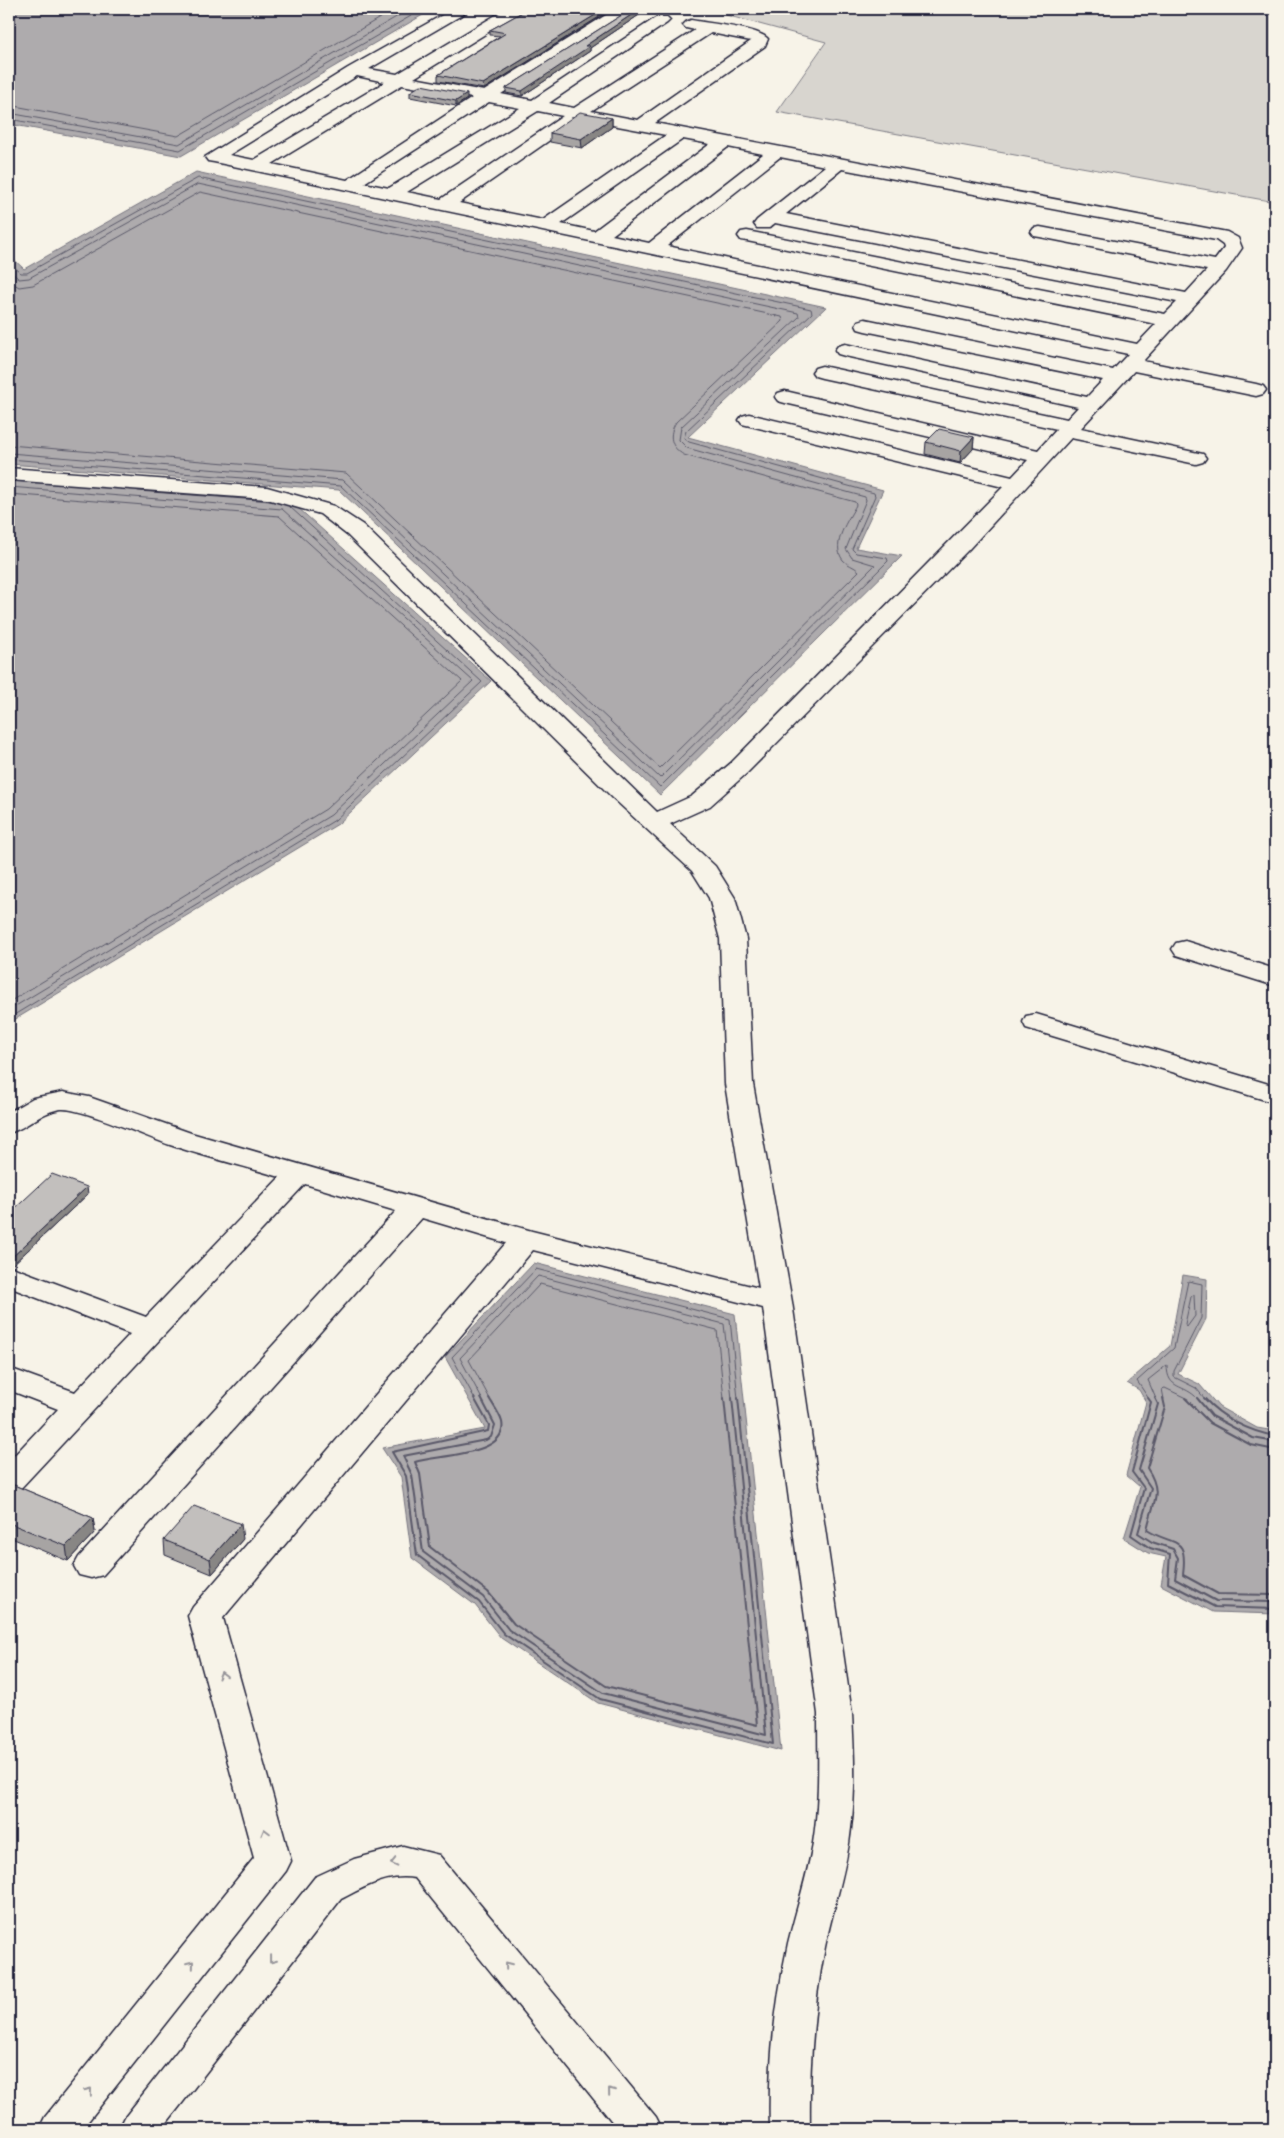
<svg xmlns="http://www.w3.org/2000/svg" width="1284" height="2138" viewBox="0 0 1284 2138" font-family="Pangolin,sans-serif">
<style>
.green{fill:#d8d5cf;stroke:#7d7c85}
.water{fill:#aeabad;stroke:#76747f}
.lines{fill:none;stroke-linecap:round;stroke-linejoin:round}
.shore-far1{stroke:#5a5969;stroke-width:1}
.shore{stroke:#5a5969;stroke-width:2}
.minor-casing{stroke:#22223b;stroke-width:3}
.minor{fill:#f7f3e8;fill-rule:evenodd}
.wall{fill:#a7a4a3;stroke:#22223b}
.shaded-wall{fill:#888684;stroke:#22223b}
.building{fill:#c2bfbd;stroke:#22223b}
.oneway{stroke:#97959a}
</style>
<rect width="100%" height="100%" fill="#f7f3e8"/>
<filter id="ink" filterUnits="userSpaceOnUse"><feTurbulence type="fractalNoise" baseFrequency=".02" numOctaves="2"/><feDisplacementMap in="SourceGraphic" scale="10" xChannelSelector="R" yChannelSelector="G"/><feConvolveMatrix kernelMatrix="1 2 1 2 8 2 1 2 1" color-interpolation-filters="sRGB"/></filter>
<g filter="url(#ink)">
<!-- green -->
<polygon class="green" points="713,9 1275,9 1275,202 777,112 826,42 711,11"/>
<!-- water -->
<g class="water">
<polygon points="9,9 433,9 181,156 9,124"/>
<polygon points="196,172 826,307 688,437 883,490 856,548 902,556 660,795 339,490 9,464 9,255 24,269"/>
<polygon points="9,475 287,498 491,681 338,824 9,1023"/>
<polygon points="534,1263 735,1314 781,1751 598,1703 501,1638 475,1605 412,1558 401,1477 382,1448 485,1429 445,1357"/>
<polygon points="1183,1275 1207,1279 1206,1319 1178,1374 1199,1384 1219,1407 1257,1428 1275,1431 1275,1614 1213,1612 1161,1585 1166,1557 1148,1553 1124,1538 1140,1487 1126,1475 1146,1402 1139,1390 1127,1383 1170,1346"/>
</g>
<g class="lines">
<!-- shore-far1 -->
<g class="shore-far1">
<polyline points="9,105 178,136 395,9"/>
<polyline points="9,113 179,144 410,9"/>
<polyline points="9,119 180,150 423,9"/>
<polyline points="9,262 21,273 27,273 198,178 811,309 812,313 686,431 684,438 689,442 874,493 875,496 852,549 856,553 887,558 888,561 660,787 341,486 9,459"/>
<polyline points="9,270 19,279 29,278 198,184 798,313 799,317 681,427 679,440 687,448 865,497 866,500 846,549 852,558 875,565 660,778 343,480 9,453"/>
<path d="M9 281 19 287 33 285 200 192 782 317 783 321 676 422C668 435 670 447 684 455L855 502 856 505C849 519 830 544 843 560 847 565 854 566 859 571L660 768 346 473 9 445"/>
<polyline points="9,487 282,509 473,681 331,815 9,1010"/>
<polyline points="138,491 271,501"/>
<polyline points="9,494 279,516 462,681 326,809 9,1002"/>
<polyline points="9,1018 335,820 482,682 290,507"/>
<polygon points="1194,1295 1195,1316 1187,1327 1185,1324 1191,1297"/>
<polyline points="475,1399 452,1357 536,1269 730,1319 738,1399"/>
<polyline points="482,1399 460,1358 538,1276 724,1324 732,1399"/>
<polyline points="490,1399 469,1360 540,1284 717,1330 724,1399"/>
<polyline points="1149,1399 1137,1381 1174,1348 1188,1281 1202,1284 1201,1318 1174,1371 1174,1377 1196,1388 1205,1399"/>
<path d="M1156 1399 1148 1380 1167 1365C1167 1391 1184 1383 1198 1399"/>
<polyline points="1164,1399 1162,1389 1165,1388 1188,1399"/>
</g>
<!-- shore -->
<g class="shore">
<polyline points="474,1398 489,1425 488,1431 392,1452 406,1476 417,1555 479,1602 504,1634 600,1699 773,1744 738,1398"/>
<polyline points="481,1398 495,1425 491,1437 486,1440 403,1456 412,1475 423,1552 483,1597 509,1630 603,1693 766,1735 732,1398"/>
<path d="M489 1398C493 1405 500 1414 502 1422 509 1456 436 1455 415 1462L420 1474 430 1547 488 1592 514 1624 606 1686 757 1725 724 1398"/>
<polyline points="1148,1398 1151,1402 1132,1472 1144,1488 1131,1535 1150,1548 1170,1554 1168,1583 1215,1607 1275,1609"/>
<polyline points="1155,1398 1158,1404 1139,1470 1151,1488 1138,1533 1152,1542 1173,1549 1178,1558 1175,1579 1216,1601 1275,1602"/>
<path d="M1163 1398 1165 1407 1147 1468C1164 1494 1152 1503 1147 1530 1174 1547 1188 1534 1183 1575L1218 1594 1275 1595"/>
<polyline points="1185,1398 1210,1423 1251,1445 1275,1450"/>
<polyline points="1197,1398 1212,1416 1253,1438 1275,1442"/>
<path d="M1204 1398C1222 1418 1248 1431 1275 1436"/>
</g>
<defs>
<g id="minor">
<path d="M453 9H472L369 69 397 74 506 9H523L521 12 414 78 484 91 614 10H624L627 13 624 16 501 94 532 100 657 17H667L670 20 667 23 549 103 574 108 695 30 686 28 683 25 686 22 691 20C706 23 760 28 768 39L765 46 655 123 1227 232 1238 238 1242 248 1226 271 1143 361 1256 384 1263 386 1266 390 1263 394 1256 396 1134 371 1081 428 1203 454 1206 458 1203 462 1196 464 1071 438 969 549 747 773 710 806 670 824 715 866 735 898 746 939 753 1084 792 1302 852 1714C854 1752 856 1790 851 1828 847 1869 833 1907 825 1947 813 2008 809 2068 810 2129H770C768 2067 775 2004 788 1943 796 1910 807 1877 813 1843 820 1801 818 1757 818 1714L763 1308 533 1250 223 1618 291 1861 286 1871 82 2129H39L45 2117 254 1858 188 1616 193 1607 506 1243 422 1218 103 1575 91 1578 79 1575 74 1566 79 1557 396 1211 305 1184 20 1489 9 1492V1461L58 1409 9 1390V1368L75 1392 130 1334 9 1287V1266L146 1317 280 1177C243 1166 206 1157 170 1145 148 1137 79 1107 61 1109 42 1111 27 1128 9 1133V1112L33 1098 63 1092 89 1097 191 1133 532 1231 759 1288 725 1084 720 939 709 898 692 871 613 798 347 535 320 514 267 499 9 480V468L267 487 334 506 363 525 657 812 692 796 731 763 1003 487 742 424 739 420 742 416 749 414 1012 477 1028 460 785 403 778 401 775 397 778 393 785 391 1038 450 1057 429 822 378 815 376 812 372 815 368 822 366 1067 419 1078 407 845 356 838 354 835 350 838 346 845 344 1087 397 1103 380 865 331 858 329 856 325 858 321 865 319 1113 370 1128 354 214 162 208 161 205 157 348 68ZM711 33 751 41 638 120 591 111ZM357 76 385 82 254 160 229 155ZM402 85 472 98 347 180 272 164ZM489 102 520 108 389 188 364 183ZM538 111 563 116 441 199 407 192ZM580 119 666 135 543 220 459 203ZM683 139 710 144 594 231 561 224ZM728 147 763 154 649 243 612 235ZM780 157 825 166 757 220 754 224 757 228H769L775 223 1177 302 1165 314 747 231 741 232 738 236 741 240 747 241 1156 324 1137 344 667 246ZM842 169 1216 240 1223 245 1224 248 1215 260 1040 227 1034 228 1031 232 1034 236 1040 237 1207 270 1186 293 786 214Z"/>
<polygon points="1185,941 1275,969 1275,986 1176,955 1172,949 1176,943"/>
<polygon points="1036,1014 1275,1086 1275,1103 1026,1028 1023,1022 1026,1016"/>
<path d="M403 1846 439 1855 656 2117 662 2129H618L415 1878C388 1873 364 1887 341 1899L162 2129H119L125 2117 315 1877 354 1859Z"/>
</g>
</defs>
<!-- minor casing -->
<use href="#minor" class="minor-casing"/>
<!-- minor -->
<use href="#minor" class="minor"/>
</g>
<!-- wall -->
<g class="wall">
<polygon points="528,9 612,9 484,89 438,81 438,75 500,36 490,35 490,30"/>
<polygon points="625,9 648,9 590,48 590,51 522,96 506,93 506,88 625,13 627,10"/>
<polygon points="410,92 467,99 456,106 410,97"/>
<polygon points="612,118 612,127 582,148 550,142 550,133"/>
<polygon points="974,437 973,449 960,463 925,454 926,442"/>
<polygon points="88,1194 12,1265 9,1264 9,1214"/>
<polygon points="9,1483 93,1518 95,1532 68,1561 9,1537"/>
<polygon points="243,1539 212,1574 165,1555 164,1540"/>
</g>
<!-- shaded-wall -->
<g class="shaded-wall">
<polygon points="605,9 612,9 484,89 483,84"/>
<polygon points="640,9 648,9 590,48 590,51 522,96 522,91 585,46"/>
<polygon points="467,94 467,99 456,106 456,101"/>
<polygon points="612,118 612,127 582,148 581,139"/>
<polygon points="974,437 973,449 960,463 961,451"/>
<polygon points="87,1187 88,1194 12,1265 11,1258"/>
<polygon points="93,1518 95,1532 68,1561 66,1546"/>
<polygon points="241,1524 243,1539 212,1574 210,1559"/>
</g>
<!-- building -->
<g class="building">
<polygon points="528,9 605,9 483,84 438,75 506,33 490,30"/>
<polygon points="628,9 640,9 585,46 590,46 522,91 506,88 625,13"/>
<polygon points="421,85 467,94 456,101 410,92"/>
<polygon points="580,112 612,118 581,139 550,133"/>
<polygon points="939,429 974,437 961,451 926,442"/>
<polygon points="52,1174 87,1187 11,1258 9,1257 9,1214"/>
<polygon points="9,1483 93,1518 66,1546 9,1523"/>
<polygon points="194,1506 241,1524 210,1559 164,1540"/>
</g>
<!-- one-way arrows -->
<defs><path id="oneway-chevron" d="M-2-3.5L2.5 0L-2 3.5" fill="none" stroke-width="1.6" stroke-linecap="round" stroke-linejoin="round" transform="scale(1.25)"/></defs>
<g class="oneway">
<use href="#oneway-chevron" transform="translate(222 1675) rotate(-105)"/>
<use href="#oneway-chevron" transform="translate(265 1832) rotate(-105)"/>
<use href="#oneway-chevron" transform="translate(394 1863) rotate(167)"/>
<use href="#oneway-chevron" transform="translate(272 1960) rotate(128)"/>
<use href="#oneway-chevron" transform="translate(191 1964) rotate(-51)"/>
<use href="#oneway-chevron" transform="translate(508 1965) rotate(-129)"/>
<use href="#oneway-chevron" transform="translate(89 2091) rotate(-51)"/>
<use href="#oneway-chevron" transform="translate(611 2091) rotate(-129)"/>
</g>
</g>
<!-- margin -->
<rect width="1284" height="2138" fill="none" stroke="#f7f3e8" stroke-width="30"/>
<rect x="15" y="15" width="1254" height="2108" fill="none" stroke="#22223b" stroke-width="2" filter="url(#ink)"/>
</svg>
